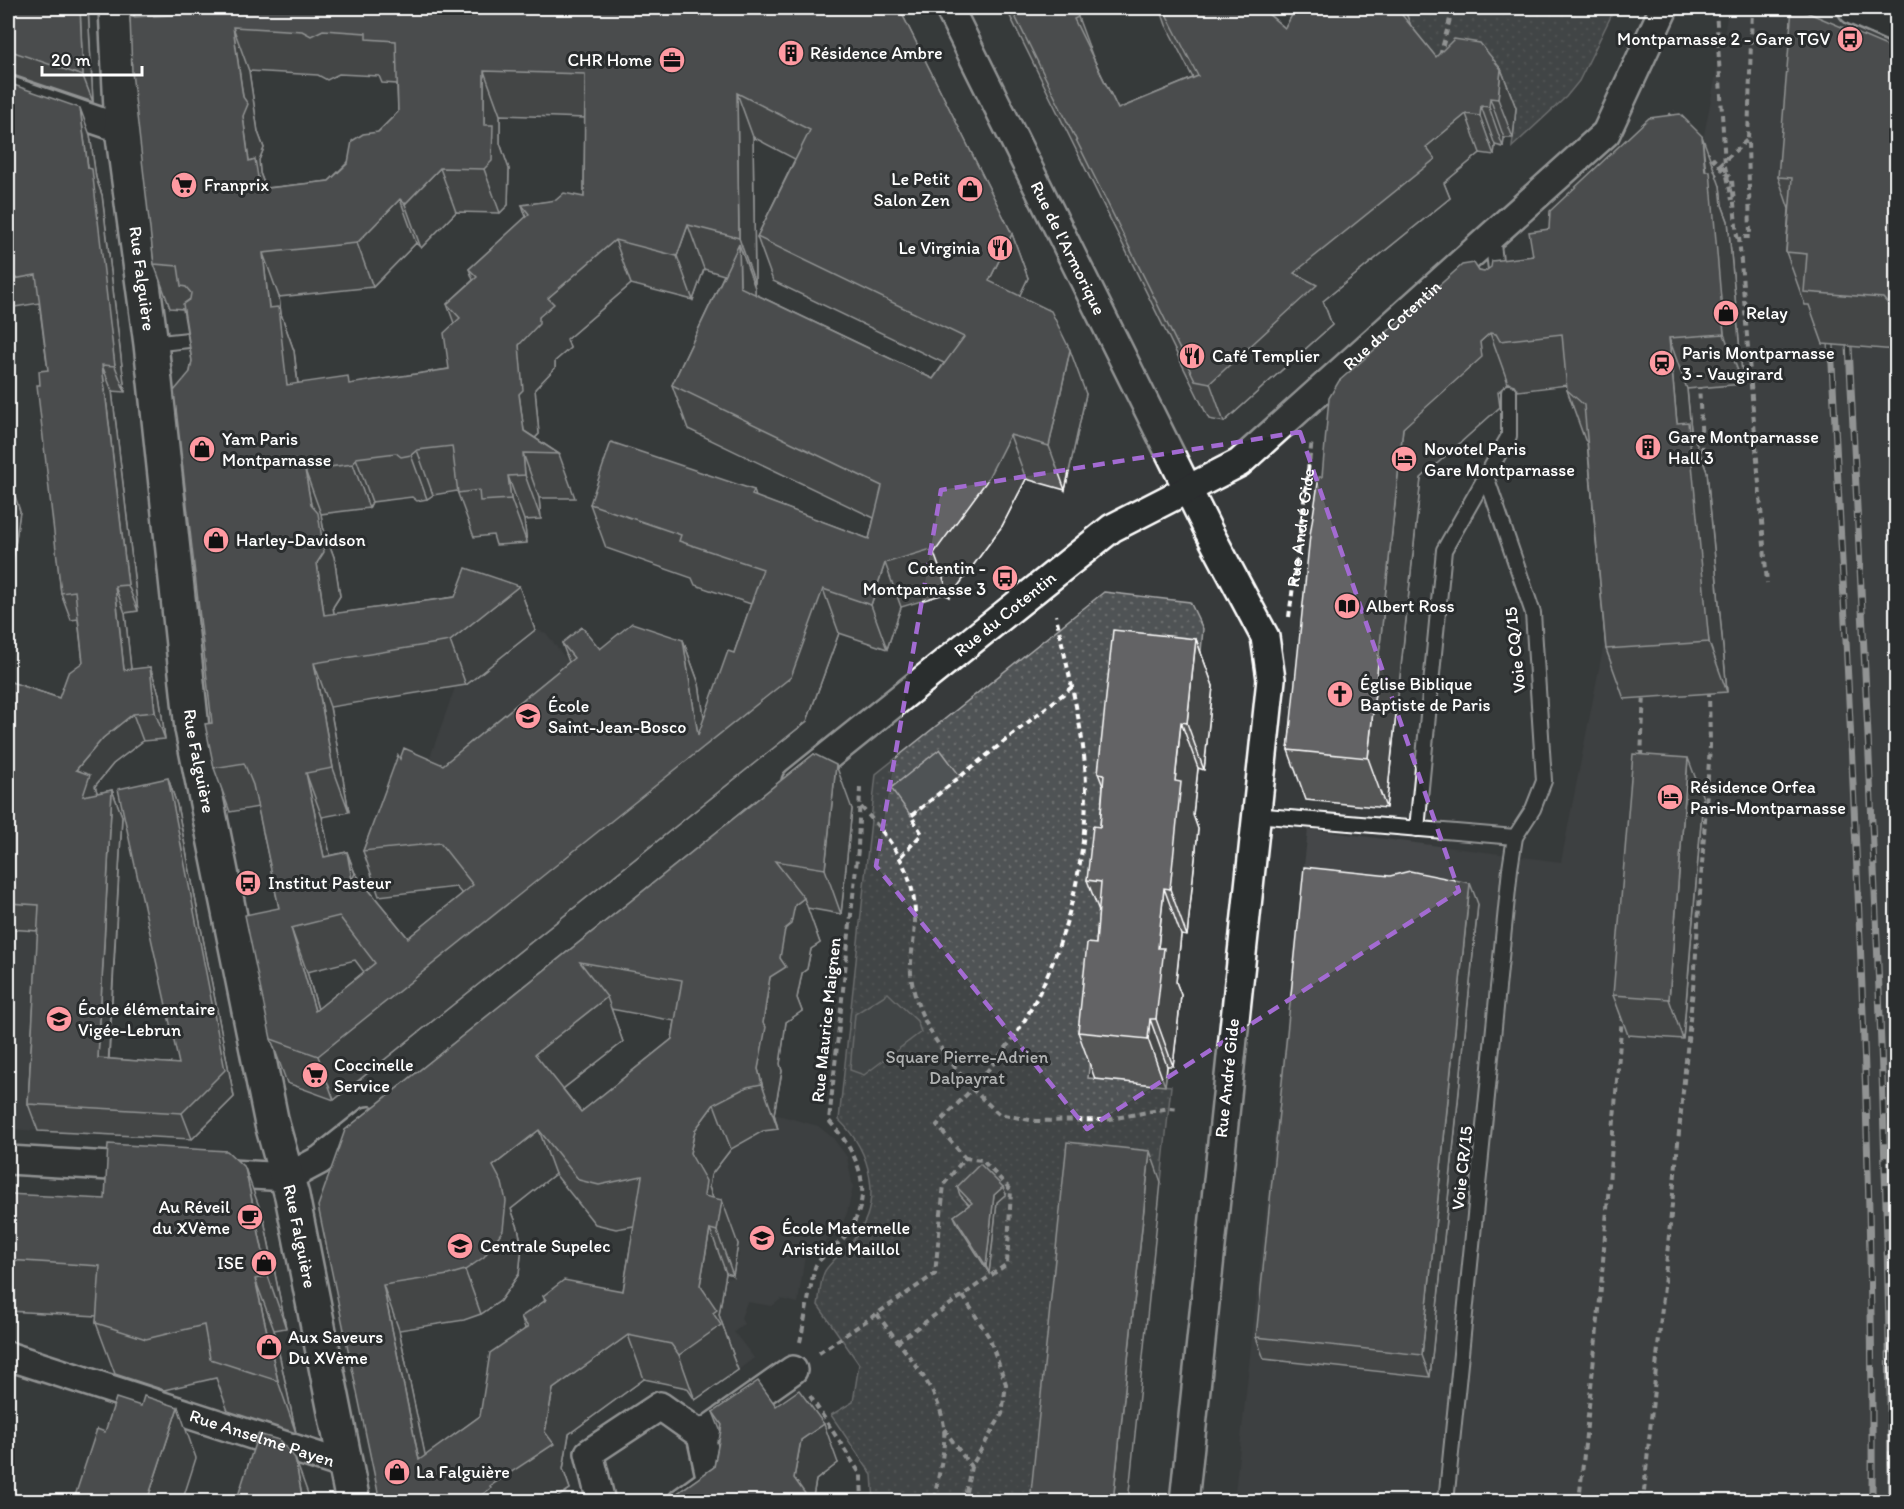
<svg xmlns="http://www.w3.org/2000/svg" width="1904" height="1509" viewBox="0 0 1904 1509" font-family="Itim,sans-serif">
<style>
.built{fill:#444748}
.grass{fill:url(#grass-dots);stroke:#a8a9aa;stroke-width:1.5}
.garden{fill:#505354;stroke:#a8a9aa;stroke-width:1.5}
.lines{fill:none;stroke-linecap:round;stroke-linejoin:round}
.lane-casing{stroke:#fff;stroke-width:18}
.street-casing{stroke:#fff;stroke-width:32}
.secondary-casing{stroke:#fff;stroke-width:38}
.path{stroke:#fff;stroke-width:4;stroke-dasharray:6 4.5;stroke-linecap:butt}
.lane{stroke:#2a2d2e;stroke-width:14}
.street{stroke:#2a2d2e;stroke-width:27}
.secondary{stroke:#2a2d2e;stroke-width:33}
.rail-casing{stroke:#fff;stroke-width:7}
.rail{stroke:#2a2d2e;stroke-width:4.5;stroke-dasharray:14;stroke-linecap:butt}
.wall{fill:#555657;stroke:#fff;stroke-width:1.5;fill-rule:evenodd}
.shaded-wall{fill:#454647;stroke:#fff;stroke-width:1.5}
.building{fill:#636465;stroke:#fff;stroke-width:1.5;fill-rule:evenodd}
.marked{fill:none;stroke:#a36bd2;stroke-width:4.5;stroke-dasharray:12 8;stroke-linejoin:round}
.labels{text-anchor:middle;stroke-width:6;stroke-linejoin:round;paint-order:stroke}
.poi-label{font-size:18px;fill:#fff;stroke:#2a2d2e;text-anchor:start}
.street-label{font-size:18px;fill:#fff;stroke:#2a2d2e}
.park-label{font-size:18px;fill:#b0b2b2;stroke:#2a2d2e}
</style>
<defs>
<pattern id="grass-dots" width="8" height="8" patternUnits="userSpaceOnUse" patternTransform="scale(1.5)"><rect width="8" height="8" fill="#505354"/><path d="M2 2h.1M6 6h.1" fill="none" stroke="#6a6d6e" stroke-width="1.8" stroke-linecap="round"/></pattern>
</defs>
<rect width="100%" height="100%" fill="#373a3b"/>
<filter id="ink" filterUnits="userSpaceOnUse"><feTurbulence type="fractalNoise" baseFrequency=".0167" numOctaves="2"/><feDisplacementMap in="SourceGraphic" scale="12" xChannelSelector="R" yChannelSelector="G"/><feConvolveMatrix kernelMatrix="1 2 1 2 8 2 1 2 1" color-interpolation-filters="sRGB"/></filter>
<g filter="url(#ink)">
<!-- built -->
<g class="built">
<polygon points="1729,8 1896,8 1896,1501 1234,1502 1308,829 1561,862"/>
<polygon points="482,612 546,633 580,677 418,791"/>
<polygon points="8,873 117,910 105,1135 8,1129"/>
<polygon points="774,1114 818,1126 833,1138 847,1157 853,1187 847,1213 838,1233 805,1255 798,1303 781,1299 772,1306 747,1302 741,1318 744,1324 734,1332 754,1358 738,1370 729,1358 733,1354 710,1320 720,1306 726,1277 731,1278 733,1275 739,1254 733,1245 650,1220 616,1229 603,1226 592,1220 565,1186 604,1156"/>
</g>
<!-- grass -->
<g class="grass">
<polygon points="1365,8 1615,8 1579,81 1566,97 1512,147 1513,138 1451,96"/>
<path d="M1104 592 1190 602 1203 629 1198 684 1104 927 1088 1078 1171 1086 1161 1182 1136 1180 1045 1501H874L872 1475 831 1415 853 1402 859 1364 818 1305C820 1295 820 1282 824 1273 826 1266 848 1247 854 1239 884 1202 871 1151 839 1120L876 774Z"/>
</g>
<!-- garden -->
<g class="garden">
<polygon points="940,749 960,776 911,816 891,788"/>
<polygon points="888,993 917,1021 921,1032 864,1075 850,1070 855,1014"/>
</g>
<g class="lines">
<defs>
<g id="lane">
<polyline points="1492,236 1497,278"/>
<polyline points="151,344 198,339"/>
<polyline points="1255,815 1515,837"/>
<polyline points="1417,829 1444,550 1509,436 1509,392"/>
<polyline points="1442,1502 1447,1492 1510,869 1515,837 1533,809 1544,781 1533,613 1487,479"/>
</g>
<g id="street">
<path id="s2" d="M949 8 1209 532 1265 637 1271 679 1184 1502"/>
<polyline points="8,90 122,129"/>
<path id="s3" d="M796 782 1112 528 1239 463 1606 133 1664 8"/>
<polyline points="8,1160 144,1168"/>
<polyline points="212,1173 288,1177 320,1160 369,1121"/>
<path id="s4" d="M8 1356 345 1465"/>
<polyline points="601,1502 589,1453 660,1406 701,1435 793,1370"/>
<polyline points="682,1502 711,1481 701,1435"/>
</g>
<g id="secondary">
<path id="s5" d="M116 8 122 129 151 344 192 729 272 1124 292 1196 353 1502"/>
<polyline points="1855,8 1896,26"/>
</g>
</defs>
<!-- lane casing -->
<use href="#lane" class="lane-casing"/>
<!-- street casing -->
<use href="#street" class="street-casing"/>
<!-- secondary casing -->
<use href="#secondary" class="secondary-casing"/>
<!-- path -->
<g class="path">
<polyline points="1440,56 1453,8"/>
<polyline points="1667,118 1675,111"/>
<polyline points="1703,153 1708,153 1732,180 1737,237 1750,237 1748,140 1752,8"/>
<polyline points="1725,166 1732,200"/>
<polyline points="1711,173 1747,140"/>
<polyline points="1712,177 1725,166 1716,8"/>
<polyline points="1739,237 1767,583"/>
<polyline points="1699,383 1703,466"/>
<path id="s1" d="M1289 617 1312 440"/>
<polyline points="1641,757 1644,693"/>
<path d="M861 807C890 838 914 870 915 914 916 937 908 960 912 982 919 1024 947 1057 972 1089 992 1065 1012 1043 1027 1016 1065 949 1086 866 1086 790 1086 732 1067 671 1056 615"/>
<polyline points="901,856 922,834 911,816 1072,687"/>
<polyline points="963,1296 989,1337 1006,1384 1002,1414 971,1467 964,1502"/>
<path d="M877 1314C899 1345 941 1389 944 1428 946 1452 937 1478 934 1502"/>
<path d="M800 1342C803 1330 813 1270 816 1265 823 1254 837 1247 845 1236 877 1195 860 1155 829 1121L858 849 860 787"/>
<polyline points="897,1342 1007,1264 1011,1190 982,1160 965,1158"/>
<polyline points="819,1353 935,1274 944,1184 965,1158 937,1125 972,1089 999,1114 1035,1121 1105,1120 1169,1108 1180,1109"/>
<polyline points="810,1396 861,1475 862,1502"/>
<polyline points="944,1429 971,1467"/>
<polyline points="1579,1502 1600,1300 1622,1016"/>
<polyline points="1643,1502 1695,968 1710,746 1709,689"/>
</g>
<!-- lane -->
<use href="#lane" class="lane"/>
<!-- street -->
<use href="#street" class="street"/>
<!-- secondary -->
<use href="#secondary" class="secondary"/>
<defs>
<g id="rail">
<path d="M1831 344C1850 730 1874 1116 1872 1502"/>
<path d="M1849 346C1868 731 1889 1116 1891 1502"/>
</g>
</defs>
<!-- rail casing -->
<use href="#rail" class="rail-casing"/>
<!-- rail -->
<use href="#rail" class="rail"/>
</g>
<!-- wall -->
<g class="wall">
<polygon points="8,8 88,8 93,102 13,75 8,75"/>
<path d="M899 8 1012 234 1028 278 1019 296 1086 394 1065 490 1026 479 1002 526 950 597 944 594 901 607 887 649 839 633 807 721 334 1100 287 1083 271 1039 279 908 258 807 230 812 214 768 212 723 190 372 192 361 183 309 170 308 154 264 130 17ZM249 71 318 75 327 80 339 74 379 76 382 83 397 84 398 112 329 181 266 188 260 173 259 160 264 148 258 132ZM500 115 585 118 584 197 522 205 526 217 469 269 473 280 447 304 454 323 449 369 351 384 298 383 294 351 281 314 279 297 373 287 416 243 421 248 456 212 500 213 508 205 509 169 500 143ZM753 137 795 159 757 237 773 281 944 363 933 379 755 294V288L753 282 755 283ZM704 269 724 275 672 385 688 429 874 518 869 539 756 497 754 490 590 504 606 548 692 578 695 585 751 604 734 653 704 718 699 684 683 640 600 649 562 643 569 662 443 765 400 759 363 851 379 896 456 887 462 894 408 938 355 873 347 852 330 856 322 817 349 812 330 707 466 685 535 630 519 586 455 597 334 614 333 607 340 596 334 557 323 527 321 514 369 508 372 502 412 497 417 501 427 499 433 495 457 491 474 537 493 535 496 545 527 543 524 520 541 519 539 498H575L559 454 535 438 539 434 535 389 555 368V361L570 348 567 339 631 284 693 300ZM355 960 364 972 318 1009 307 972Z"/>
<polygon points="1006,8 1074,8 1078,17 1092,55 1118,109 1193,78 1166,25 1160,8 1261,8 1285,28 1296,8 1404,8 1411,26 1436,57 1501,69 1516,108 1513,138 1504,138 1503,147 1495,145 1494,155 1480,153 1444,183 1450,198 1323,301 1332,325 1224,422 1209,419"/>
<polygon points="1896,50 1896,350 1823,344 1809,305 1805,305 1786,252 1789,209 1778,177"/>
<polygon points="8,83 90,135 96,178 102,195 125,392 112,391 138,611 125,613 131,670 150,667 159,694 165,739 143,741 113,764 95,786 97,793 112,790 122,816 109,1059 179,1064 168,778 177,805 234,1097 192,1139 38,1131 28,1104 38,931 8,929 8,681 59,698 83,662 78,619 71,620 61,593 40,385 48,370 39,303 8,308"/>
<polygon points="1720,186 1722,205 1728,221 1743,384 1687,389 1691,430 1707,472 1727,692 1624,699 1606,649 1587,442 1585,440 1567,390 1567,385 1518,391 1514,385 1508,383 1498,392 1500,407 1421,478 1386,808 1306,800 1288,750 1322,477 1379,345 1378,340 1479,271 1484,272 1533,256 1549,229"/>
<polygon points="8,484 20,511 11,573 8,572"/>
<polygon points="1196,639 1213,686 1204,770 1198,768 1193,815 1198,829 1187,936 1181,935 1176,982 1181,995 1173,1066 1167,1066 1165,1086 1095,1079 1078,1032 1096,944 1099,911 1087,880 1100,827 1103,786 1098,773"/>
<path d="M814 754 852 809 841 914 807 908 820 943 811 949 807 969 802 973 797 998 802 1011 786 1022 780 1064 782 1071 774 1114 778 1129 763 1131 731 1149 711 1175 709 1187 713 1198 738 1244 733 1275 726 1273 719 1315 733 1354 732 1355 738 1370 695 1400 687 1388 644 1379 569 1434 563 1469 570 1489 550 1502H380L345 1130ZM611 1009 675 1021 672 1039 581 1112 563 1089 623 1042ZM555 1174 595 1224 616 1229 634 1226 623 1291 543 1296 545 1301 521 1317 525 1328 480 1416 425 1456 399 1330 464 1320 481 1314 500 1301 519 1274 522 1246 518 1228 511 1209Z"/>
<polygon points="1703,798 1683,1039 1628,1035 1613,995"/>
<polygon points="1478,904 1430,1377 1264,1359 1256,1337"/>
<polygon points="957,1187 1006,1194 997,1202 989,1273 957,1223 954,1216 969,1205 960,1195"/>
<polygon points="8,1194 264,1220 286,1328 274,1330 296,1433 228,1411 216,1378 164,1390 115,1374 96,1323 97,1316 8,1311"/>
<polygon points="776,1406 838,1463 816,1480 812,1502 665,1502 714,1467 721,1432 713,1412"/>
</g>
<!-- shaded-wall -->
<g class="shaded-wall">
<polygon points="80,8 88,8 93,102 83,76"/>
<polygon points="1399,8 1404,8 1416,40 1398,10"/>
<polygon points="233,27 249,71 258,132 264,148 259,160 260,173 271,203 276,233 249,161 243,116 243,97"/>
<polygon points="1501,69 1516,108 1513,138 1498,99"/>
<polygon points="484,71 500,115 500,143 509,169 508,205 500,213 484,169"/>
<polygon points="737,93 753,137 755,283 739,238"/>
<polygon points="1490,98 1504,138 1503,147 1489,107"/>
<polygon points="1481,106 1495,145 1494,155 1480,116"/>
<polygon points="80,108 90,135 96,178 102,195 125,392 115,366"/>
<polygon points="1466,114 1480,153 1444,183 1450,198 1323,301 1332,325 1224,422 1210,383 1294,273 1426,147"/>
<polygon points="1702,136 1720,186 1722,205 1728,221 1743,384 1724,334"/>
<polygon points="440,168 456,212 421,248 405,204"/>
<polygon points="400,199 416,243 373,287 357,243"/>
<polygon points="688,225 704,269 693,300 677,256"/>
<polygon points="1012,234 1028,278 1005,326 989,281"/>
<polygon points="615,240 631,284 567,339 570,348 555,361 555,368 535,389 539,434 535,438 524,431 519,394 519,345 539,317 548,298"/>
<polygon points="739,244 755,288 756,331 740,287"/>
<polygon points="263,253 279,297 281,314 294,351 303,429 287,385 269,308"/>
<polygon points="1490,333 1508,383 1498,392 1500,407 1421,478 1386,808 1368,758 1403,428 1480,342"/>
<polygon points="1669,338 1687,389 1691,430 1707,472 1727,692 1709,642 1677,423"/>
<polygon points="1070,350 1086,394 1065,490 1049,446"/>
<polygon points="102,365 112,391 138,611 128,585"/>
<polygon points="1010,435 1026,479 1002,526 950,597 934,553"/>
<polygon points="417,450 433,495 427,499 411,455"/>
<polygon points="523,453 539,498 541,519 525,475"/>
<polygon points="356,458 372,502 369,508 353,464"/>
<polygon points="305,470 321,514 323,527 334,557 340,596 333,607 340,659 324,615 317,563 311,505"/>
<polygon points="508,476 524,520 527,543 511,499"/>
<polygon points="11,484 20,511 11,573 8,564 8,504"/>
<polygon points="885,563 901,607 887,649 871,605"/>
<polygon points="115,586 125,613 134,697 124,670"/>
<polygon points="519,586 535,630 466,685 450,641"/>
<polygon points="823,589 839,633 807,721 334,1100 318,1056 315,1011 291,928 307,972 329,1047 698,735 683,640 699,684 708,743"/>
<polygon points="1196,639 1213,686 1204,770 1187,723"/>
<polygon points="314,663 330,707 349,812 333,768"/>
<polygon points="150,667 159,694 165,739 155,712"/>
<polygon points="133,714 143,741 113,764 95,786 100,801 83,796 76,770 103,738"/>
<polygon points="1181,722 1198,768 1193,815 1198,829 1187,936 1170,889 1175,781"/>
<polygon points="1688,758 1703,798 1683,1039 1669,999"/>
<polygon points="836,765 852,809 841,914 825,869"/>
<polygon points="306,773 322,817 340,901 324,857"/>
<polygon points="168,778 177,805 234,1097 192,1139 182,1113"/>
<polygon points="112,790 122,816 107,1085 98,1058"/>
<polygon points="347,852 363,896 352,880"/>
<polygon points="1470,883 1478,904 1430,1377 1422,1355"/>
<polygon points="1164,888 1181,935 1176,982 1181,995 1173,1066 1156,1019 1158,948"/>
<polygon points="804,898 820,943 811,949 807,969 802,973 797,998 802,1011 786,1022 780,1064 782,1071 774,1114 778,1129 762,1084 758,1069 763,1023 770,977 785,929 795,905"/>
<polygon points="607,997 623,1042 551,1098 535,1054"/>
<polygon points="1150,1019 1167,1066 1165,1086 1148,1039"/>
<polygon points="714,1104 731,1149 711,1175 709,1187 719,1216 722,1200 738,1244 733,1275 704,1196 690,1153 695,1130"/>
<polygon points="539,1130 555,1174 511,1209 518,1228 522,1246 519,1274 500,1301 481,1314 465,1270 493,1166"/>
<polygon points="1150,1151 1161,1182 1128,1502 1113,1502"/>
<polygon points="245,1168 264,1220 286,1328 268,1276"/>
<polygon points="1003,1187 1006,1194 997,1202 989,1273 986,1266 994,1195"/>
<polygon points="710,1229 726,1273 719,1315 733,1354 732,1355 738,1370 695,1400 679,1355 700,1285"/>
<polygon points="255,1279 274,1330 296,1433 278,1381"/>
<polygon points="383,1285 399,1330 435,1502 419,1460"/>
<polygon points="628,1335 644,1379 569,1434 563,1469 570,1489 550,1502 472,1502 490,1486 545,1432 553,1389"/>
<polygon points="178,1407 196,1458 182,1502 149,1502 148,1498"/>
<polygon points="824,1424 838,1463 816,1480 812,1502 803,1502 794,1478 801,1440"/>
<polygon points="295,1458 311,1502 303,1502"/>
</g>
<!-- building -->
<g class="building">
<polygon points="8,8 80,8 83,76 8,50"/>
<path d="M180 8H899L1012 234 989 281 1051 311 1070 350 1049 446 1010 435 986 482 934 553 928 550 885 563 871 605 823 589 791 677 318 1056 271 1039 245 915 279 908 253 785 244 763 214 768 205 724 212 723 174 391 190 372 192 361 183 304 190 299 191 293 186 287 181 286 178 266 154 264 132 72 130 17 173 15ZM233 27 302 31 311 36 323 30 366 33V39L396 41 398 112 378 132 363 134 352 141 348 163 329 181 260 189 255 159 249 161 243 116 248 104 243 97ZM484 71 585 74 584 197 564 193 556 200 522 205 529 214 469 269 477 277 447 304 460 318 444 333 449 369 349 384 348 376 287 385 278 307 269 308 263 253 357 243 400 199 405 204 440 168 484 169 492 161 493 125H484ZM737 93 810 130 757 237 964 337 933 379 740 287 739 244 672 385 882 486 869 539 752 495 754 490 611 442 590 504 681 535 679 541 763 569 734 653 728 651 698 735 683 640 632 623 600 649 582 627 562 643 574 658 443 765 404 748 400 759 398 755 363 851 440 843 473 885 408 938 355 873 352 880 347 852 324 857 306 773 333 768 314 663 450 641 519 586 466 568 455 597 324 615 317 563 324 552 318 513 311 505 305 470 353 464 356 458 396 453 401 457 411 455 417 450 452 446 458 493 479 490 480 501 511 499 508 476 525 475 523 453 559 454 524 431 519 394 523 390 519 345 539 324V317L554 304 548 298 615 240 677 256 688 225 739 238ZM339 916 375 963 315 1011 291 928Z"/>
<polygon points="1011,8 1074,8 1078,17 1074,19 1118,109 1198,76 1163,8 1261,8 1285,28 1296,8 1399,8 1398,10 1436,57 1454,39 1480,43 1501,69 1498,99 1490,98 1489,107 1481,106 1480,116 1466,114 1426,147 1435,159 1294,273 1317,285 1210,383 1195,380"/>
<polygon points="1792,8 1797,8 1896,50 1896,313 1883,298 1804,292 1807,254 1786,252 1792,178 1778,177"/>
<polygon points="8,83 80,108 88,168 92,169 115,366 102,365 128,585 115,586 124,670 150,667 155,712 133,714 103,738 76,770 90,775 83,796 112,790 98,1058 179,1064 118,789 168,778 225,1070 182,1113 28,1104 39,905 8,903 8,681 59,698 68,673 83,662 75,591 61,593 37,385 40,385 39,371 48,370 36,275 8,280"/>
<polygon points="1680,114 1702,136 1705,171 1710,171 1724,334 1669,338 1677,423 1688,422 1709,642 1606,649 1584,405 1567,390 1562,334 1500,341 1496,334 1490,333 1480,342 1482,357 1403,428 1368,758 1288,750 1310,535 1319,477 1322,477 1329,398 1339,381 1381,344 1378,340 1462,265 1474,263 1479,271 1484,272 1491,267 1492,261 1533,256 1529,232 1549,229 1550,211 1649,118"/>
<polygon points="8,484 11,484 8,504"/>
<polygon points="1113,630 1196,639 1187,723 1181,722 1175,781 1181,782 1170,889 1164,888 1158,948 1164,948 1156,1019 1150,1019 1148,1039 1078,1032 1087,943 1096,944 1101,882 1087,880 1093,826 1100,827 1104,774 1098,773"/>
<path d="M814 754 836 765 825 869 775 861 804 898 795 905 791 924 785 929 780 958 786 967 770 977 763 1023 766 1027 758 1069 762 1084 747 1087 714 1104 695 1130 690 1153 706 1181 704 1196 722 1200 717 1231 710 1229 700 1285 717 1310 713 1313 721 1325 679 1355 671 1344 628 1335 553 1389 545 1432 554 1444 490 1486 491 1488 472 1502H380L318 1206 345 1130ZM580 962 682 980 672 1039 581 1112 535 1054 607 997ZM539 1130 579 1180 599 1185 642 1176 623 1291 564 1280 543 1296 546 1300 521 1317 528 1327 490 1353 480 1416 419 1460 383 1285 448 1275 465 1270 484 1257 503 1230 506 1201 502 1183 493 1166Z"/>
<polygon points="1633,754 1688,758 1669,999 1613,995"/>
<polygon points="1304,867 1390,876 1410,871 1470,883 1422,1355 1256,1337"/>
<polygon points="1067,1142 1150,1151 1113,1502 1030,1502"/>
<polygon points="108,1144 227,1151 245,1168 268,1276 255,1279 278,1381 210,1359 204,1325 146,1339 96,1323 100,1266 8,1260 8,1194 105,1199"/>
<polygon points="980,1164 1003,1187 994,1195 986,1266 954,1216 972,1203 957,1187"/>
<polygon points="758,1381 776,1406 799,1390 824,1424 801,1440 794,1478 811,1502 665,1502 714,1467 722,1425 713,1412"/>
<polygon points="144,1396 178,1407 148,1498 159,1502 73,1502 97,1429 105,1432 116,1398 141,1406"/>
<polygon points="258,1434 279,1440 295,1458 303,1502 236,1502"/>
</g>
</g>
<!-- marked area -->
<path d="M0 0H1904V1509H0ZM1300 432 1459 891 1087 1129 876 866 941 490Z" fill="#373a3b" fill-opacity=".55" fill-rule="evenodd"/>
<path class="marked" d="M1300 432 1459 891 1087 1129 876 866 941 490Z"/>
<!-- icons -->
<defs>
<symbol id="bus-disc" viewBox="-11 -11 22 22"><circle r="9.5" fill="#ff9aa2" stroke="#2a2d2e"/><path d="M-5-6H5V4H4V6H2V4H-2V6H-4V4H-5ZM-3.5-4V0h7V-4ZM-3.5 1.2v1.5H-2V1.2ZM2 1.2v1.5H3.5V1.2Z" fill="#111"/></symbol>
<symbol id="building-disc" viewBox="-11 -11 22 22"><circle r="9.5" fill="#ff9aa2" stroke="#2a2d2e"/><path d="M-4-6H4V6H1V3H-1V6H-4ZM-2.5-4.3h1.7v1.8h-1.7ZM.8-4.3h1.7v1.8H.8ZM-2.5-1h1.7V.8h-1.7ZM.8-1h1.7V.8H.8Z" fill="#111"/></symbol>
<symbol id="office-disc" viewBox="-11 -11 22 22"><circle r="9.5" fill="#ff9aa2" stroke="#2a2d2e"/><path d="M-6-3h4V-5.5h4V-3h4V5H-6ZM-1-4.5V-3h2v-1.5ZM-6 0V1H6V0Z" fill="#111"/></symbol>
<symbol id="supermarket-disc" viewBox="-11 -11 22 22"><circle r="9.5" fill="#ff9aa2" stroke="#2a2d2e"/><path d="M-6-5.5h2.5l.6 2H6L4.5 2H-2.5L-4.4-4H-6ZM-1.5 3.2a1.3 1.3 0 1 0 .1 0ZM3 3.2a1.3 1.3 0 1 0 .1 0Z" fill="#111"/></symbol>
<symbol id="shop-disc" viewBox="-11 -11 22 22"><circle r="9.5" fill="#ff9aa2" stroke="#2a2d2e"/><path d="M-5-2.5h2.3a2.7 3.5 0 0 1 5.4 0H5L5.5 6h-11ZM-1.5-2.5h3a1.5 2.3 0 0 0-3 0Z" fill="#111"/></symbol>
<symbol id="restaurant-disc" viewBox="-11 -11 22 22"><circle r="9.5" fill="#ff9aa2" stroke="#2a2d2e"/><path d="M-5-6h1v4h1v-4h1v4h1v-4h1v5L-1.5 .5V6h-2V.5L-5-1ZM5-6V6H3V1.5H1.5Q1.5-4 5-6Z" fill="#111"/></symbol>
<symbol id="station-disc" viewBox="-11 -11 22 22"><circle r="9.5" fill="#ff9aa2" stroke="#2a2d2e"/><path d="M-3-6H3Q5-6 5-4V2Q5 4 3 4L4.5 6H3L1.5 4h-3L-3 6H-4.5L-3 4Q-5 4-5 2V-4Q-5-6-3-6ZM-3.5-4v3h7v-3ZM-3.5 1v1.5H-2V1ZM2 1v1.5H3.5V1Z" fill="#111"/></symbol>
<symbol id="hotel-disc" viewBox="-11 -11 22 22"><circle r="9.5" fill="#ff9aa2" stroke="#2a2d2e"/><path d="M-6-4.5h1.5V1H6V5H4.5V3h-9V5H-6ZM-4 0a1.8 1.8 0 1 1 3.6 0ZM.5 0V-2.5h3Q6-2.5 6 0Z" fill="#111"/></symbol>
<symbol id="library-disc" viewBox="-11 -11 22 22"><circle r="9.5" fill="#ff9aa2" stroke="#2a2d2e"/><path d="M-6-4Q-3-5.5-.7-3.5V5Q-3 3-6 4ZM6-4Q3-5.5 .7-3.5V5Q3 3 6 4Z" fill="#111"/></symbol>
<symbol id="church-disc" viewBox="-11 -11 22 22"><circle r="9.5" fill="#ff9aa2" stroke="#2a2d2e"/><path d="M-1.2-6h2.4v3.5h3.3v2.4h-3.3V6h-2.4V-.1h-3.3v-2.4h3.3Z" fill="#111"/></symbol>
<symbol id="school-disc" viewBox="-11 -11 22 22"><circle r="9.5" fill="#ff9aa2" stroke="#2a2d2e"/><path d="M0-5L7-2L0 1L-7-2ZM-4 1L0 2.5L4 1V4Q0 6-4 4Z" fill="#111"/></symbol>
<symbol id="cafe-disc" viewBox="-11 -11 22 22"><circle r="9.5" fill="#ff9aa2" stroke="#2a2d2e"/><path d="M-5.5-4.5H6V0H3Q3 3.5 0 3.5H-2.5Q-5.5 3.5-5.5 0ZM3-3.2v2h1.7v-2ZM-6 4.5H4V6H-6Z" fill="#111"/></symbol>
<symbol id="university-disc" viewBox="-11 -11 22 22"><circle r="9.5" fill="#ff9aa2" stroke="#2a2d2e"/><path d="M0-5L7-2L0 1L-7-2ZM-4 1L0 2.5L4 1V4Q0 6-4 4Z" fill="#111"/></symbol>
</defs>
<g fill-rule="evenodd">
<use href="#bus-disc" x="1835" y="24" width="30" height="30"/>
<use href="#building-disc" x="776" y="38" width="30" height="30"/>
<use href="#office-disc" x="657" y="45" width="30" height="30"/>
<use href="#supermarket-disc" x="169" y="170" width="30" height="30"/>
<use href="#shop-disc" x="955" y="174" width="30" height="30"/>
<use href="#restaurant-disc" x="985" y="233" width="30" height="30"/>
<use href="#shop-disc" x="1711" y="298" width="30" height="30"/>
<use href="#restaurant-disc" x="1177" y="341" width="30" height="30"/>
<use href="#station-disc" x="1647" y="348" width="30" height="30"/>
<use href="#building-disc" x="1633" y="432" width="30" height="30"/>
<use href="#shop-disc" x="187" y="434" width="30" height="30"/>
<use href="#hotel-disc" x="1389" y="444" width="30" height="30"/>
<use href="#shop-disc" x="201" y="525" width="30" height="30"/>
<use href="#bus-disc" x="990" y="563" width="30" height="30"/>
<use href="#library-disc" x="1332" y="591" width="30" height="30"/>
<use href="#church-disc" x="1325" y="679" width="30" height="30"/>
<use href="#school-disc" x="513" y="701" width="30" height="30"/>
<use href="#hotel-disc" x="1655" y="782" width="30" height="30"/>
<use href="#bus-disc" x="233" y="868" width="30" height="30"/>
<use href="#school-disc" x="44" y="1004" width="30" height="30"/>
<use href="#supermarket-disc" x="300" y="1060" width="30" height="30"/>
<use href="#cafe-disc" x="235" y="1202" width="30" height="30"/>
<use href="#school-disc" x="747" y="1223" width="30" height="30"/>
<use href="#university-disc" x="445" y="1231" width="30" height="30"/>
<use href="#shop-disc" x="249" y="1248" width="30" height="30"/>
<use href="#shop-disc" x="254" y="1332" width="30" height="30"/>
<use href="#shop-disc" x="382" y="1457" width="30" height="30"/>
</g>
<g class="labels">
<!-- poi labels -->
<g class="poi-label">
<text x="1830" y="45" text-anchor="end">Montparnasse 2 - Gare TGV</text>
<text x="810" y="59">Résidence Ambre</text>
<text x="652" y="66" text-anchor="end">CHR Home</text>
<text x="950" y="185" text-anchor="end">Le Petit<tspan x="950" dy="21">Salon Zen</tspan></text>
<text x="204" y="191">Franprix</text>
<text x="980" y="254" text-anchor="end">Le Virginia</text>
<text x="1746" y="319">Relay</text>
<text x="1682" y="359">Paris Montparnasse<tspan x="1682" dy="21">3 - Vaugirard</tspan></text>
<text x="1212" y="362">Café Templier</text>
<text x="1668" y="443">Gare Montparnasse<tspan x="1668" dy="21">Hall 3</tspan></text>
<text x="222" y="445">Yam Paris<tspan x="222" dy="21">Montparnasse</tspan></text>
<text x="1424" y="455">Novotel Paris<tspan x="1424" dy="21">Gare Montparnasse</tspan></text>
<text x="236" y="546">Harley-Davidson</text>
<text x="986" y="574" text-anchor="end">Cotentin -<tspan x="986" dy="21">Montparnasse 3</tspan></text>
<text x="1366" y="612">Albert Ross</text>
<text x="1360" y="690">Église Biblique<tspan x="1360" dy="21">Baptiste de Paris</tspan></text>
<text x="548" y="712">École<tspan x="548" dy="21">Saint-Jean-Bosco</tspan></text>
<text x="1690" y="793">Résidence Orfea<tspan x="1690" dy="21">Paris-Montparnasse</tspan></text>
<text x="268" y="889">Institut Pasteur</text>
<text x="78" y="1015">École élémentaire<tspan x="78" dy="21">Vigée-Lebrun</tspan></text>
<text x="334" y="1071">Coccinelle<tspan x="334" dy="21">Service</tspan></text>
<text x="230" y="1213" text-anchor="end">Au Réveil<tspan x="230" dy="21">du XVème</tspan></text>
<text x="782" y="1234">École Maternelle<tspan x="782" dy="21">Aristide Maillol</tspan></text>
<text x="480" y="1252">Centrale Supelec</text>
<text x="244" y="1269" text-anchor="end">ISE</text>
<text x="288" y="1343">Aux Saveurs<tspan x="288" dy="21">Du XVème</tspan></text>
<text x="416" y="1478">La Falguière</text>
</g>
<!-- street labels -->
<g class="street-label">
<text dy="6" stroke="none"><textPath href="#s2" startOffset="268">Rue de l'Armorique</textPath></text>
<text dy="6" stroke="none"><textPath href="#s5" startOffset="272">Rue Falguière</textPath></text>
<text dy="6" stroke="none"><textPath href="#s3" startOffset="754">Rue du Cotentin</textPath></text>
<text dy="6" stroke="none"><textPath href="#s1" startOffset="90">Rue André Gide</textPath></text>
<text dy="6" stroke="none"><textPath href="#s3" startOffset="268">Rue du Cotentin</textPath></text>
<text transform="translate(1515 650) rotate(-96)" y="6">Voie CQ/15</text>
<text dy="6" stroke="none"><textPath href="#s5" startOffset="758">Rue Falguière</textPath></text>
<text transform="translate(826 1020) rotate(-84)" y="6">Rue Maurice Maignen</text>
<text transform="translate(1227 1078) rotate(-84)" y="6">Rue André Gide</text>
<text transform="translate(1462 1168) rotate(-84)" y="6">Voie CR/15</text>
<text dy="6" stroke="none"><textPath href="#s5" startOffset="1244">Rue Falguière</textPath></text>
<text dy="6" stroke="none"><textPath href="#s4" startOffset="267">Rue Anselme Payen</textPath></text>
</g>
<!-- park labels -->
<g class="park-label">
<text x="967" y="1063">Square Pierre-Adrien<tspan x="967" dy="21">Dalpayrat</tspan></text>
</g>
</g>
<!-- margin -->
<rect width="1904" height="1509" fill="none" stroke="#2a2d2e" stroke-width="30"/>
<rect x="15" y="15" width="1874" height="1479" fill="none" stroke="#fff" stroke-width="2" filter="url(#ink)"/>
<!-- scale -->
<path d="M42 66v9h100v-9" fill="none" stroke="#ffffff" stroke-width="3"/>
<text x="51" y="66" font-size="18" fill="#ffffff" stroke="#2a2d2e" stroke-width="4.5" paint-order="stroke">20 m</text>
</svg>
